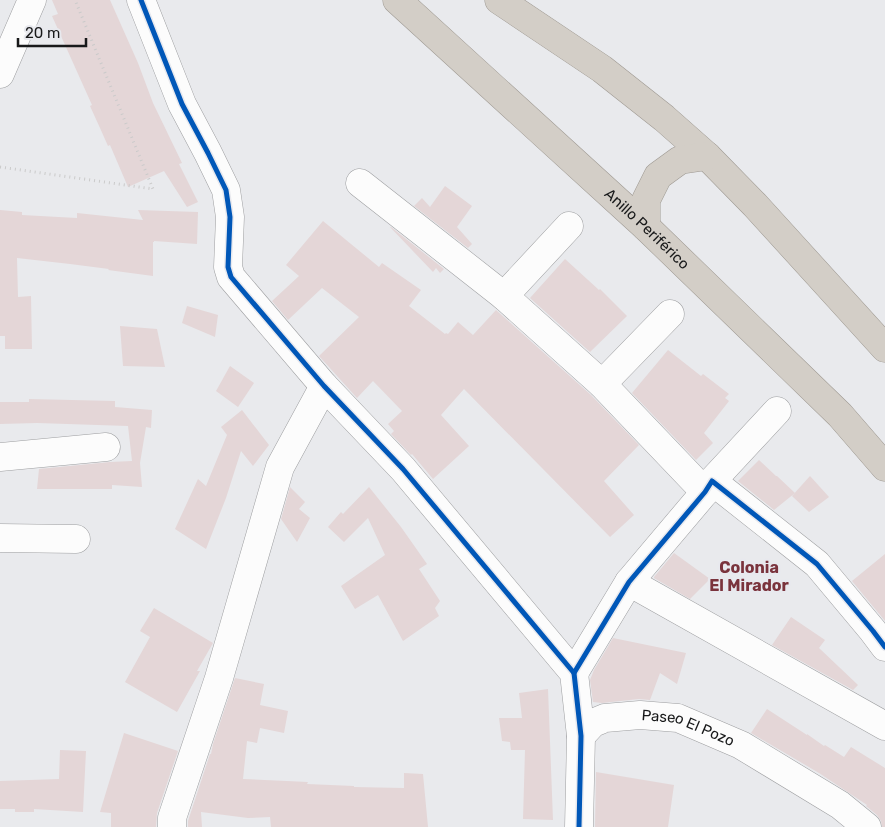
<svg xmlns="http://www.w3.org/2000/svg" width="885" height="827" viewBox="0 0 885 827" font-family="Rubik,sans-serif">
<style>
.building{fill:#e4d6d7}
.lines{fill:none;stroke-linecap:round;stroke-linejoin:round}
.minor-casing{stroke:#9d9ea0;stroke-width:29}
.highway-casing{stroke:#9e9992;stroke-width:29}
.path{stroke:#cacaca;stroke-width:3;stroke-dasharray:1 4;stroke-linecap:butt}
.minor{stroke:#fcfcfc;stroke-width:28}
.highway{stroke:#d3cec7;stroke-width:28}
.cycleway-casing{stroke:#e8e9ee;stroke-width:8}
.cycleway{stroke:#0057b8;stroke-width:5}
.labels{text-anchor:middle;stroke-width:5;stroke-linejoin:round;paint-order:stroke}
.street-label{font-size:15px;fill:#18191a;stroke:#e8e9ee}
.neighbourhood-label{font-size:16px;font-weight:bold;fill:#7a333c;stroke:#e8e9ee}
</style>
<rect width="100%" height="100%" fill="#e9eaed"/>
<!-- building -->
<g class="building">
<polygon points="52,0 110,0 138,63 153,103 182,163 179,164 198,202 187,207 164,171 128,187 110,145 108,146 100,128 90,106 92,105 52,16 58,14"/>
<polygon points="445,186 472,206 457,227 472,244 468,248 414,206 422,198 430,207"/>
<polygon points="0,210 22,212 22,215 77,218 77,213 143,220 138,210 198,212 197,244 154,241 154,242 153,242 153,276 108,270 109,269 70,264 17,258 18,297 31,296 32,349 5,349 5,336 0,336"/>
<polygon points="323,221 379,267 382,263 421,290 409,306 445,334 446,333 448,334 458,322 473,335 496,310 591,395 639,445 604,481 634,515 610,537 464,389 441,415 469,446 433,479 412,454 411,455 391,434 394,431 388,424 402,411 373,381 357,398 319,356 359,317 322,288 288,320 272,301 299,276 286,265"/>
<polygon points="390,227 391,227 444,269 440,273 436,268 433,272"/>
<polygon points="565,259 599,290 600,289 627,316 590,352 530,298"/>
<polygon points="187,306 218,315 215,337 182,323"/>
<polygon points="120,326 157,329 165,367 123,366"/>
<polygon points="668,350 701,376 703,374 729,394 725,398 729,401 704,433 713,443 696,460 632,393"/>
<polygon points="230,366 254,383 238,407 216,391"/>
<polygon points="29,399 115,401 115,407 152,410 151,428 146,427 140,463 142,487 112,485 112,489 37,489 39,469 110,462 132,461 128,426 37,423 0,424 0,402 29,402"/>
<polygon points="242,410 269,445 253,466 241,451 226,498 206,549 175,529 198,479 206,486 227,435 221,427"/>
<polygon points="759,460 776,476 777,476 795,493 774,510 738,481"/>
<polygon points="810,476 829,497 809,512 792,496"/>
<polygon points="290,487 305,502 299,509 310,518 297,542 281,519"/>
<polygon points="369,487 401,527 427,564 419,569 440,601 435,608 439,616 403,641 378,595 355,609 341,586 385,555 368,518 344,542 328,527 341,512 343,514"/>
<polygon points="674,553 710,579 690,599 654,578 654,577"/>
<polygon points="885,554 885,621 852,581"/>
<polygon points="154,608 213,643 197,671 200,671 177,712 125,682 150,637 140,631"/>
<polygon points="791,617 825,640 819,648 858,685 853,690 772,645"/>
<polygon points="613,638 686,653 677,684 660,673 650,700 639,699 602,703 593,702 590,680 594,670"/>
<polygon points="235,678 264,684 260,705 288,711 284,733 260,728 257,743 247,741 243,779 308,782 307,784 354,786 354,787 404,788 404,773 423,774 428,827 271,827 270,817 248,818 201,812 202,827 188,827 188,821 210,754 211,754 213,744"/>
<polygon points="548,689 553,820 523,819 525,750 511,750 510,742 502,741 499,718 522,718 519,693"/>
<polygon points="767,709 807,735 807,734 824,746 825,745 844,757 851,747 885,768 885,827 882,827 881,821 877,815 866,806 867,805 819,773 751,733"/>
<polygon points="124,733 178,751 157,813 156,827 111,827 111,813 100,812"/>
<polygon points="60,750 86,751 83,812 34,809 34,812 15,812 15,809 0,809 0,781 59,779"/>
<polygon points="596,772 674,785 668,827 595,827"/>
</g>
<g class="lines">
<defs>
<g id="minor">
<polyline points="141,0 182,104 208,153 226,190 230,217 228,267 231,277 324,386 403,469 574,673 581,736 579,827"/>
<polyline points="0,74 32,0"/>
<polyline points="360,183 504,296 602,384 705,492"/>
<polyline points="504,296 569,226"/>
<polyline points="602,384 670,314"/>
<polyline points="0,457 106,447"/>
<polyline points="712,481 777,411"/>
<polyline points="0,538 76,539"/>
<polyline points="629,582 885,726"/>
<polyline points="574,673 629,582 705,492 712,481 817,564 873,631 885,647"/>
<path id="s1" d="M581 736 593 723 605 718 640 715 678 718 741 745 840 805 867 827"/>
<polyline points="172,827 172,818 219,678 280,467 324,386"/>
</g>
<g id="highway">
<path id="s2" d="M397 0 646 227 840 415 885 467"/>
<polyline points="499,0 602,69 664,118 707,156 755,205 885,348"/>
<polyline points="646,227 646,200 658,176 680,160 707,156"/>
</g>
</defs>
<!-- minor casing -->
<use href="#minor" class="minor-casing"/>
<!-- highway casing -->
<use href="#highway" class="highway-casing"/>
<!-- path -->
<polyline class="path" points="0,167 153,189 75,0"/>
<!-- minor -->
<use href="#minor" class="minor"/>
<!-- highway -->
<use href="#highway" class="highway"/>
<defs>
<g id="cycleway">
<polyline points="141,0 182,104 208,153 226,190 230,217 228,267 231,277 324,386 403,469 574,673 581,736 579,827"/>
<polyline points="574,673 629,582 705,492 712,481 817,564 873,631 885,647"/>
</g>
</defs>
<!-- cycleway casing -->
<use href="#cycleway" class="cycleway-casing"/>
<!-- cycleway -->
<use href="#cycleway" class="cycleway"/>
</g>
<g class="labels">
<!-- street labels -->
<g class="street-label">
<text dy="5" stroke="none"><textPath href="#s2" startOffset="339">Anillo Periférico</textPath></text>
<text dy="5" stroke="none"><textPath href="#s1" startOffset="116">Paseo El Pozo</textPath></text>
</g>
<!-- neighbourhood labels -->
<g class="neighbourhood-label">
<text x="749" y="573">Colonia<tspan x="749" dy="18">El Mirador</tspan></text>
</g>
</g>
<!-- scale -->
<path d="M18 38v8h68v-8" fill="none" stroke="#18191a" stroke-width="2.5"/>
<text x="25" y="38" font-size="15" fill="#18191a" stroke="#e8e9ee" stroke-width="4" paint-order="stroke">20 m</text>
</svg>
